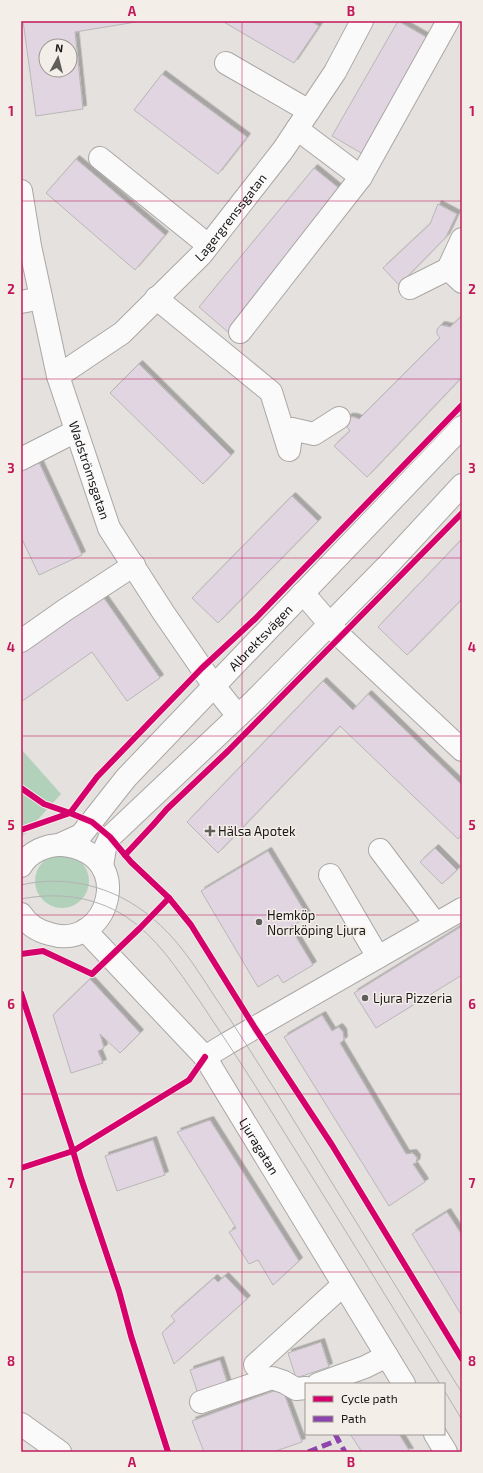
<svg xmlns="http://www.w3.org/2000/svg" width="483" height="1473" viewBox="0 0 483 1473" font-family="'Exo 2',sans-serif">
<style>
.green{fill:#b1d1ba}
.building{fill:#e0d5e1;stroke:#b9b7b6;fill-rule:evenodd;filter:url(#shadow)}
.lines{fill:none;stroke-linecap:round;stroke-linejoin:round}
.minor-casing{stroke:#aaa7a5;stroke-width:24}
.major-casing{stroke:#aaa7a5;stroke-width:24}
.minor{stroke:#fbfafa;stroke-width:22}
.major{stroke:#fbfafa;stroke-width:22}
.tram{stroke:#b4b3b3;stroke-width:1}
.quiet{stroke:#8e44ad;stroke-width:5;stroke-dasharray:10 5;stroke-linecap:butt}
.cycleway-casing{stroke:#f4eee8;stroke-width:8}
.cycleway{stroke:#d6006c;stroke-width:6}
.grid{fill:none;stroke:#c2185b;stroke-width:1;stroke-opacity:0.55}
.poi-dot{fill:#605e5b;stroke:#f4eee8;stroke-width:1.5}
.labels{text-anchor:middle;stroke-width:3;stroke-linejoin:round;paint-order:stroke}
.street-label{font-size:13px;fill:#191715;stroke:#f4eee8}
.poi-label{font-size:13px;fill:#191715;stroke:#f4eee8;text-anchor:start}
.neatline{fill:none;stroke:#c2185b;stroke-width:1.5}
.grid-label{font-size:13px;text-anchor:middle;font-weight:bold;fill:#c2185b}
</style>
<defs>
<filter id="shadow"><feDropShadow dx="3.5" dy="-3.5" stdDeviation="0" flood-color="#0004"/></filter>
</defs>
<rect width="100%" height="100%" fill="#e4e1de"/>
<!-- green -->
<g class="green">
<polygon points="21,749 61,794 21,838"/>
<circle cx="62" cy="881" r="27"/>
</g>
<!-- building -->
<g class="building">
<path d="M23 21H142L75 32 83 109 36 116ZM46 46H70V70H46Z"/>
<polygon points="222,21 311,21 319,26 294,63"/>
<polygon points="398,21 435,42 368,157 332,136"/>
<polygon points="162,74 247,137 218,174 134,110"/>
<polygon points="76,159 165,235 135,270 46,193"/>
<polygon points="314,168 346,194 229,333 199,307"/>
<polygon points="438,204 457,214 446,237 399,285 383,268 430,224"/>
<polygon points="462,316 462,377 367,477 334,446 350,431 346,425 348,417 354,417 359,419 440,338 437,334 437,329 441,325 450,327"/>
<polygon points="139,364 231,455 203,484 110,393"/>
<polygon points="37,458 82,555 39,575 21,537 21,466"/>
<polygon points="292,496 318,521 218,623 192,598"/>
<polygon points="462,539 462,599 407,655 378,627"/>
<polygon points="101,594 160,678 127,701 92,652 21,702 21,651"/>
<polygon points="323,681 353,710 368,694 462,785 462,834 458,839 340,726 218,853 187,822"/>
<polygon points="435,848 457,870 442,884 420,862"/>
<polygon points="268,851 308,917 290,927 313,965 283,983 278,975 258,987 201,891"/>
<polygon points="462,926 462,975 376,1028 354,993"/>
<polygon points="90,979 140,1033 120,1053 100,1034 104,1048 98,1051 103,1063 71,1073 53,1015"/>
<polygon points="322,1015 332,1031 339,1027 343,1032 344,1040 340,1043 406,1154 413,1153 417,1158 416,1163 413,1164 425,1182 389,1206 284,1037"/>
<polygon points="210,1120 299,1261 273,1285 258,1260 249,1264 229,1232 236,1228 177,1132"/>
<polygon points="153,1140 165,1175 117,1191 105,1156"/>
<polygon points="447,1212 462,1235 462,1316 412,1234"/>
<polygon points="225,1276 247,1299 174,1364 162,1333 175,1321 171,1316 214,1278 218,1282"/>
<polygon points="321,1342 329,1367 296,1378 288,1353"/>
<polygon points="220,1360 228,1385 198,1394 190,1370"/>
<polygon points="282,1388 302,1442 273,1452 204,1452 192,1421"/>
<polygon points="350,1434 399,1434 410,1452 362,1452"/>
</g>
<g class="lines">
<defs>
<g id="minor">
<polyline points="226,63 309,111"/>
<polyline points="297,129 361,177"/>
<polyline points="100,158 208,245"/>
<path id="s1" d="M21 191 30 246 58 376 109 528 163 612 214 686 238 716"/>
<polyline points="462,239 448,269 462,282"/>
<polyline points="410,288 448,269"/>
<polyline points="156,298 271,392 289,450 292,429 314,434 339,418"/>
<polyline points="21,302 41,298"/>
<polyline points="240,332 361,177 448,21"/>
<path id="s2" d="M58 376 122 333 201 255 283 150 335 72 362 21"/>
<polyline points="21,459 76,431"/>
<polyline points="303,593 340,636 462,750"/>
<polyline points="21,641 65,610 134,565"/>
<polyline points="380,850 435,923"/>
<polyline points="330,875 378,957"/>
<path id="s3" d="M85 930 205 1057 404 1384"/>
<polyline points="205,1057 228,1043 462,909"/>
<polyline points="255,1365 343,1285"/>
<polyline points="318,1384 365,1367 387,1356"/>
<polyline points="201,1402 272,1378 284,1382 296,1389 306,1388"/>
<polyline points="21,1424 60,1452"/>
<polyline points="435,1434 446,1452"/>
</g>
<g id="major">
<path id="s4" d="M59 845 81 835 126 778 462 427"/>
<path d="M21 866C29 852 47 844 63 845 138 853 109 952 50 934 38 931 28 925 21 914"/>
<polyline points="102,866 105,848 110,837 255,700 387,566 462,485"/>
</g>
</defs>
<!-- minor casing -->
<use href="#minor" class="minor-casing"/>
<!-- major casing -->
<use href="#major" class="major-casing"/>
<!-- minor -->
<use href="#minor" class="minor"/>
<!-- major -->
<use href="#major" class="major"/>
<!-- tram -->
<g class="tram">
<path d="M21 885C67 874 115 887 151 917 177 938 195 966 213 994 235 1026 256 1060 277 1093 338 1193 400 1293 462 1393"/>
<path d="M21 899C57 892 93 896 125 916 157 937 177 969 199 1000 218 1029 238 1058 256 1087 318 1186 379 1285 440 1384"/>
<polyline points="444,1390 462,1420"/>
</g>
<!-- quiet -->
<g class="quiet">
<polyline points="335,1434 345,1452"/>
<polyline points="308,1452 338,1440"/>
</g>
<defs>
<g id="cycleway">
<polyline points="462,513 228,751 167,809 153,825 125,855 131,862 169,898 191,925 255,1028 332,1145 462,1359"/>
<polyline points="21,788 44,804 70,813 97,777 202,668 256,618 462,405"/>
<polyline points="21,830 70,813 92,822 110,837 125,855"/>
<polyline points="21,954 43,951 92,974 140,928 169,898"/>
<polyline points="21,993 73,1151 81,1178 119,1291 131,1336 168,1452"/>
<polyline points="21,1168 73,1151 189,1080 205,1057"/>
</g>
</defs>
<!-- cycleway casing -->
<use href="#cycleway" class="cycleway-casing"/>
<!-- cycleway -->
<use href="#cycleway" class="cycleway"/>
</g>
<!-- grid -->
<path class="grid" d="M242 21V1452M21 201H462M21 379H462M21 558H462M21 736H462M21 915H462M21 1094H462M21 1272H462"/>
<!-- markers -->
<g class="poi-dot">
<path d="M208 825h4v4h4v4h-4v4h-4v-4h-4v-4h4z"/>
<circle cx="259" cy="922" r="4"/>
<circle cx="365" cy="998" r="4"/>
</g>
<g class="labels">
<!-- street labels -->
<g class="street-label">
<text dy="5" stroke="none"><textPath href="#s2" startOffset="236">Lagergrenssgatan</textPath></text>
<text dy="5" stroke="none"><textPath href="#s1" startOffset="288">Wadströmsgatan</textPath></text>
<text dy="5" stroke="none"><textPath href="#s4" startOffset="291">Albrektsvägen</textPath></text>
<text dy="5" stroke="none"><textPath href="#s3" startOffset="279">Ljuragatan</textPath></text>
</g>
<!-- poi labels -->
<g class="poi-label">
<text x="218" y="836">Hälsa Apotek</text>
<text x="267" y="920">Hemköp<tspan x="267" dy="15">Norrköping Ljura</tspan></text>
<text x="373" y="1003">Ljura Pizzeria</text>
</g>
</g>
<!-- border -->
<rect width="483" height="1473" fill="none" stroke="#f4eee8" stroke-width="44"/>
<!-- legend -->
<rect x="305" y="1383" width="140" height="52" fill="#f4eee8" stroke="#9c9894"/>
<rect x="313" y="1396" width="20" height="6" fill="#d6006c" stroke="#9c9894"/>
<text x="341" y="1403" font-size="12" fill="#191715">Cycle path</text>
<rect x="313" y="1416" width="20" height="6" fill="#8e44ad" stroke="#9c9894"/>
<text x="341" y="1423" font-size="12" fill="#191715">Path</text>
<!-- north arrow -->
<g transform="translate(58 58) rotate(7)"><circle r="19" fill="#f4eee8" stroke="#9c9894"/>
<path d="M0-3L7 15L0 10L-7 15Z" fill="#605e5b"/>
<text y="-6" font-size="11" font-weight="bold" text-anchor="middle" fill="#191715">N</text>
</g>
<rect x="22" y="22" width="439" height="1429" class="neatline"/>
<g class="grid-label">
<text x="132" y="16">A</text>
<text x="351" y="16">B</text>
<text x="11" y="116">1</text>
<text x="472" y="116">1</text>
<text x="11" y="294">2</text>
<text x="472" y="294">2</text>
<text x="11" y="473">3</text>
<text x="472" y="473">3</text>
<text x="11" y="652">4</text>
<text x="472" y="652">4</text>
<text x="11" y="830">5</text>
<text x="472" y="830">5</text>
<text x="11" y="1009">6</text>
<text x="472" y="1009">6</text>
<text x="11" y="1188">7</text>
<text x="472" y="1188">7</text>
<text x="11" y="1366">8</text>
<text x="472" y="1366">8</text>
<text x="132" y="1467">A</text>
<text x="351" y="1467">B</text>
</g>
</svg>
